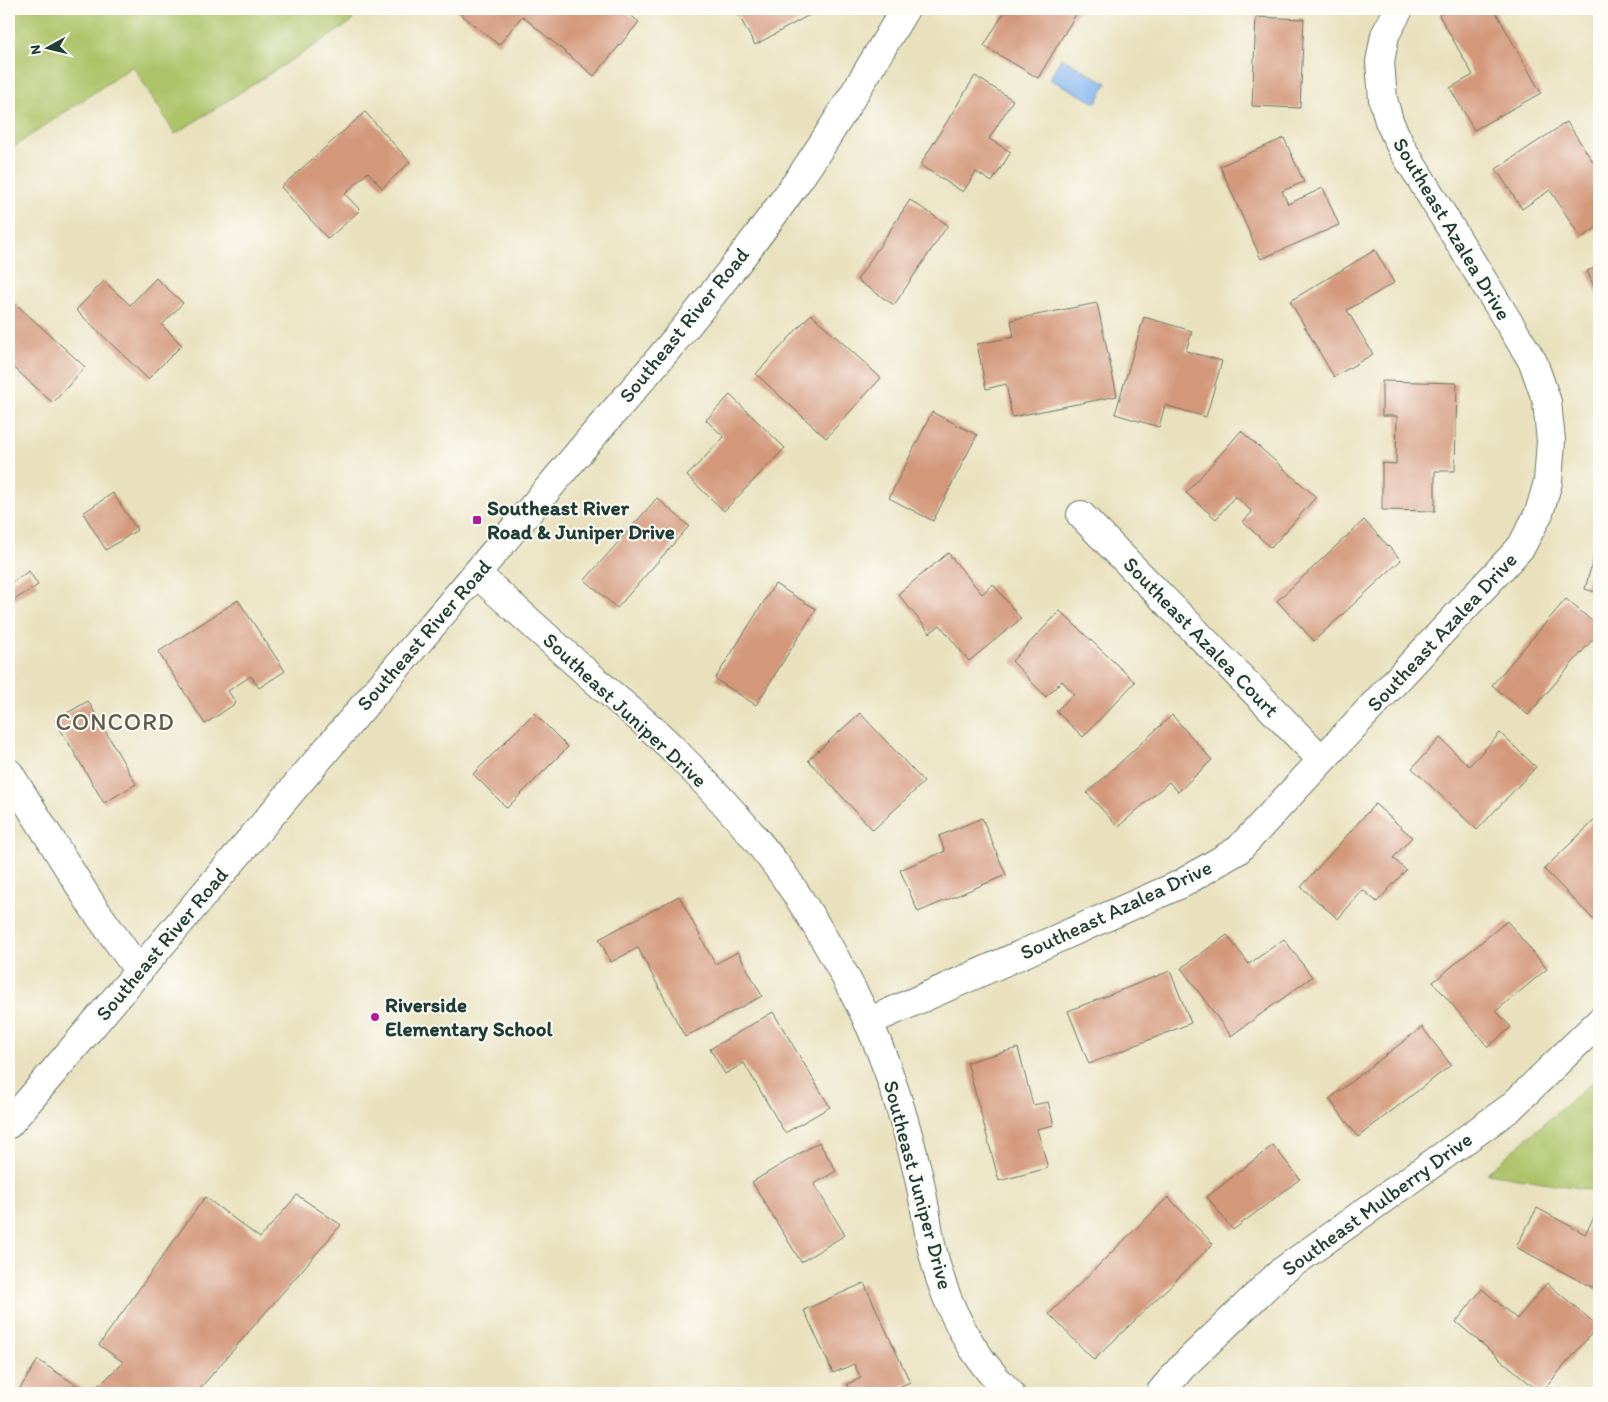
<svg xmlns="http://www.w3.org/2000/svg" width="1608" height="1402" viewBox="0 0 1608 1402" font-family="Itim,sans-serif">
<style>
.green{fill:#adc368;stroke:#66804e}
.water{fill:#83b4ef;stroke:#517892}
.building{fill:#d3977a}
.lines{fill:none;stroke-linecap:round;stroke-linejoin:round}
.minor-casing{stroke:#667664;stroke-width:30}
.minor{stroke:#fff;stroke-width:28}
.poi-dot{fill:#b5179e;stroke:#fdfcf7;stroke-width:2}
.labels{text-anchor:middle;stroke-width:4;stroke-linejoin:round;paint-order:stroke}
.street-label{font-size:21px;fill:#1f3d34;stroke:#fdfcf7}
.poi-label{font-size:21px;font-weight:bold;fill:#1f3d34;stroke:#fdfcf7;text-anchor:start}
.quarter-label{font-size:24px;letter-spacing:1px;fill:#5e5c4c;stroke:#fdfcf7}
</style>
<rect width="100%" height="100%" fill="#fdfcf7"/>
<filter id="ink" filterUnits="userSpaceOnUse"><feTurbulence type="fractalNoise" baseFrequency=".02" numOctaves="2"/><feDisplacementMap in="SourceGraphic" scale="10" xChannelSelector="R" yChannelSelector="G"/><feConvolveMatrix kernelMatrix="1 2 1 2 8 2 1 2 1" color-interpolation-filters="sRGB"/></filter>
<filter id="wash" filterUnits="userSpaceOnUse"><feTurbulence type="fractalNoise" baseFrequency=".0096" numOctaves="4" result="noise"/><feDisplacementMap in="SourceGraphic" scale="20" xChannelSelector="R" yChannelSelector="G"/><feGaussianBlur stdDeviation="1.12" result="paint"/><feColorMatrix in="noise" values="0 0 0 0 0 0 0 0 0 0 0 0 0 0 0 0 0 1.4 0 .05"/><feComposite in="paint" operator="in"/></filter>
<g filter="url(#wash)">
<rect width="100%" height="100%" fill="#e9e1be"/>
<!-- green -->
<g class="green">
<polygon points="9,9 345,9 353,21 175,134 133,66 9,150"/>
<polygon points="1599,1076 1599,1191 1487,1173"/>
</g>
<!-- water -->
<polygon class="water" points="1061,58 1107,83 1096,103 1050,79"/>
<g id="blocks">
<!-- building -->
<g class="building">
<polygon points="454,9 623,9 639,22 594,76 522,16 499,45"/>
<polygon points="735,9 820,9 755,45"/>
<polygon points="1006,9 1079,9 1038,78 984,46"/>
<polygon points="1451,9 1494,9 1541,93 1474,130 1450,88 1473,75 1439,15"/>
<polygon points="1256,17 1304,19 1300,108 1252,106"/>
<polygon points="975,76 1013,100 989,139 1011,152 992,182 976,172 963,192 920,165"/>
<polygon points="365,112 410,162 382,188 368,172 345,194 360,210 328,239 281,187"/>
<polygon points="1567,122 1599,171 1599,226 1581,238 1550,190 1522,209 1496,169"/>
<polygon points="1284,138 1304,182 1282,191 1288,204 1323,188 1339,225 1261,259 1220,166"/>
<polygon points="910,200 948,225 894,305 857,280"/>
<polygon points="1375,250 1394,283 1347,310 1373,354 1334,377 1290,301"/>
<polygon points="1599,266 1599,297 1587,271"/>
<polygon points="156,278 183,303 162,325 182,345 148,379 76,310 104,281 130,305"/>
<polygon points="1097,303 1117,396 1012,417 1006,384 986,389 977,344 1014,337 1011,320"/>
<polygon points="16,304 85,367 53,403 9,363 9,311"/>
<polygon points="811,314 881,378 826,438 756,374"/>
<polygon points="1144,317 1192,331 1186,351 1222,361 1206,417 1165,405 1159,427 1115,414"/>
<polygon points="1382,381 1457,383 1455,471 1435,471 1435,511 1382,510 1382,463 1396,464 1397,416 1382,416"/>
<polygon points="730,395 785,448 724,511 687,476 724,437 706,420"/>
<polygon points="932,412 977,435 933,521 889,498"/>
<polygon points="1241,431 1316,497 1271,548 1243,522 1252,512 1235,496 1216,519 1186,493"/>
<polygon points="113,493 137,530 106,550 83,513"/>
<polygon points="657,498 689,526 617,608 585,580"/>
<polygon points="1364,520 1401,560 1314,641 1277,601"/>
<polygon points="1597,545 1599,546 1599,593 1585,589"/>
<polygon points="948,553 982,594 993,584 1021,619 969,661 940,625 930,633 898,594"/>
<polygon points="29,571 38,585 9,603 9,584"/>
<polygon points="775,584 816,609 756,705 715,679"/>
<polygon points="1566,599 1599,627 1599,632 1528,715 1492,685"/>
<polygon points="238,600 285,671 259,688 251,676 228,691 236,703 205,724 158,652"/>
<polygon points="1060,611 1135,682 1083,737 1056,711 1074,694 1062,681 1046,697 1012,661"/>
<polygon points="88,701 136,784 104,803 55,720"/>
<polygon points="534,713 568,747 507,808 473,774"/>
<polygon points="860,713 924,782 873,830 808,760"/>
<polygon points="1172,715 1212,760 1178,792 1169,782 1118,827 1087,793"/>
<polygon points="1500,733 1536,767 1477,830 1412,768 1440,738 1469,766"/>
<polygon points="1375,804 1412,837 1393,858 1406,870 1377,902 1363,890 1338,919 1301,887"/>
<polygon points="1599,816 1599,917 1595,921 1544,869"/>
<polygon points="982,818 1006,875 918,912 900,870 945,851 939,836"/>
<polygon points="679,896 715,964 738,952 762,996 685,1037 638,948 611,962 599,939"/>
<polygon points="1507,921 1547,969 1496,1011 1511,1027 1488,1047 1433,982"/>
<polygon points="1227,935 1249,964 1284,939 1312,977 1231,1036 1181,968"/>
<polygon points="1170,971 1191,1023 1089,1064 1068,1011"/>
<polygon points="773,1012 830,1107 785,1133 744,1063 725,1074 710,1049"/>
<polygon points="1422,1027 1451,1065 1358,1137 1329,1099"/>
<polygon points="1018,1048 1033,1105 1048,1102 1054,1125 1037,1129 1048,1168 999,1181 967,1062"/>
<polygon points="819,1142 836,1171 814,1184 845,1235 801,1262 752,1182"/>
<polygon points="1273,1145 1300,1179 1233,1230 1207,1197"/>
<polygon points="297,1195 341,1225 196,1393 17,1393 38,1360 87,1392 101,1384 123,1362 99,1345 205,1197 260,1238"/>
<polygon points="1168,1197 1213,1244 1094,1360 1049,1314"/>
<polygon points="1537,1208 1585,1234 1599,1208 1599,1291 1516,1247"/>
<polygon points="864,1283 910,1382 886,1393 851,1393 847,1384 861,1378 854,1364 833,1373 804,1310"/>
<polygon points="1547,1283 1598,1326 1541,1393 1456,1322 1482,1289 1517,1319"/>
</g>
</g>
</g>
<g filter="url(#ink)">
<use href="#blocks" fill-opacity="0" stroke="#667664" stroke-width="1"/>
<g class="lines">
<defs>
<g id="minor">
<polyline points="1081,515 1322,760"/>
<path d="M477 574C519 612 561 650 604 688 628 709 654 729 676 752 713 790 751 830 782 873 815 920 843 970 868 1021 890 1070 906 1123 918 1174 924 1199 927 1224 932 1249 944 1302 970 1355 1010 1393"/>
<polyline points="9,773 93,907 139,971"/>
<polyline points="868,1022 1181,884 1238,850 1521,547 1539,513 1548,482 1551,441 1547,402 1533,362 1401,147 1389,121 1383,99 1380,62 1385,35 1399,9"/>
<path d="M9 1124 603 424C672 346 739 264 799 179 837 124 871 66 905 9"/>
<polyline points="1160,1393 1182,1367 1281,1272 1510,1108 1599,1022"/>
</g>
</defs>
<!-- minor casing -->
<use href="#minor" class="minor-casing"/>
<!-- minor -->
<use href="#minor" class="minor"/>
</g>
</g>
<!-- markers -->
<g class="poi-dot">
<rect x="472" y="515" width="10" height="10" rx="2.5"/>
<circle cx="375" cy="1017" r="5"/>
</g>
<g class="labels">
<!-- street labels -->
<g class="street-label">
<text transform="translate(1452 229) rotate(59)" y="7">Southeast Azalea Drive</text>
<text transform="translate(684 325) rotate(-51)" y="7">Southeast River Road</text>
<text transform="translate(1442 632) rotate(-47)" y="7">Southeast Azalea Drive</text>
<text transform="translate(424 635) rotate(-49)" y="7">Southeast River Road</text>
<text transform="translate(1201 637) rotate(46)" y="7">Southeast Azalea Court</text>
<text transform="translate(625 710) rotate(43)" y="7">Southeast Juniper Drive</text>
<text transform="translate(1116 910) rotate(-25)" y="7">Southeast Azalea Drive</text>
<text transform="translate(162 944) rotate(-50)" y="7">Southeast River Road</text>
<text transform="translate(918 1185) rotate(75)" y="7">Southeast Juniper Drive</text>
<text transform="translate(1377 1204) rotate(-36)" y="7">Southeast Mulberry Drive</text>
</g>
<!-- poi labels -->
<g class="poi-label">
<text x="487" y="515">Southeast River<tspan x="487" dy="24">Road &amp; Juniper Drive</tspan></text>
<text x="385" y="1012">Riverside<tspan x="385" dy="24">Elementary School</tspan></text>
</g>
<!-- quarter labels -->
<g class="quarter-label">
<text x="115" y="730">CONCORD</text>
</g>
</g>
<!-- margin -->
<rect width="1608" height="1402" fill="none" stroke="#fdfcf7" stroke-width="30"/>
<!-- north arrow -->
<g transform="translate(48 48) rotate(262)" stroke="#fdfcf7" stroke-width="4" paint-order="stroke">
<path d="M0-4L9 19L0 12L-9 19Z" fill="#1f3d34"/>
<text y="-8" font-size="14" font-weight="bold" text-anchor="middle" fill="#1f3d34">N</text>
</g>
</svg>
